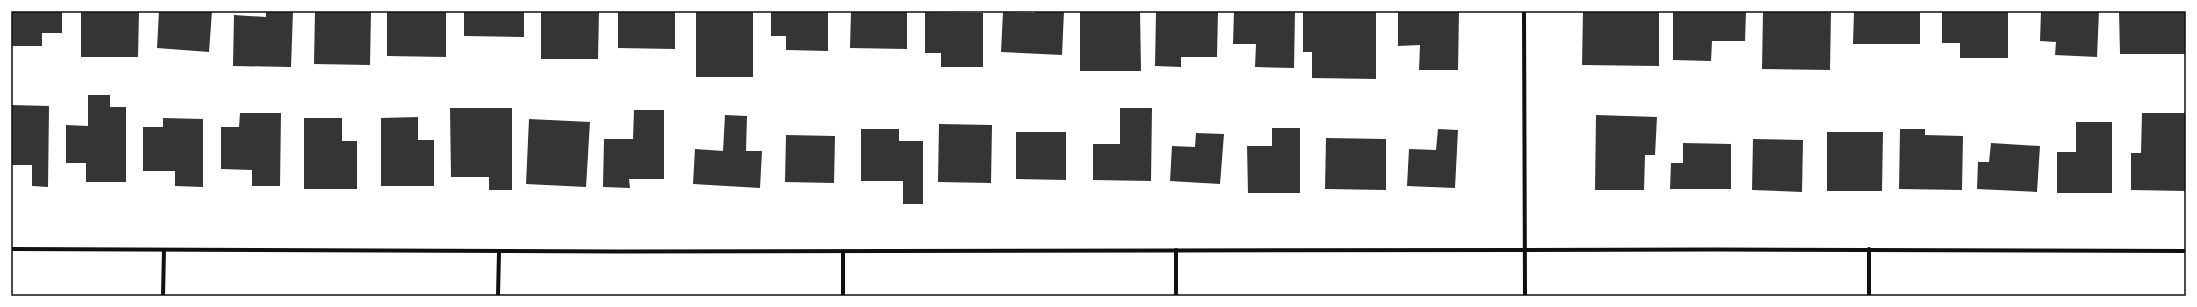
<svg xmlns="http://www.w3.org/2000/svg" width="2197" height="307" viewBox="0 0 2197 307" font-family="Inter,sans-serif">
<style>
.building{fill:#353535}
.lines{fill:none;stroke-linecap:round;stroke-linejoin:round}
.minor{stroke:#111;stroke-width:4}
.neatline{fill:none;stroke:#111;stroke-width:1.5}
</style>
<rect width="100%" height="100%" fill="#fff"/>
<!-- building -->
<g class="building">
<polygon points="11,11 62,11 62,33 42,33 42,46 11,46"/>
<polygon points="81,11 139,11 138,57 81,57"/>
<polygon points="159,11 212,11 209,52 157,48"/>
<polygon points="266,11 293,11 291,67 233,66 234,15 266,17"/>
<polygon points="315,11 371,11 370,65 314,64"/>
<polygon points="387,11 446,11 446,57 387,56"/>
<polygon points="464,11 524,11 524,37 464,36"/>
<polygon points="541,11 599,11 598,59 541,59"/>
<polygon points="618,11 675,11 675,49 618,48"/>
<rect x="696" y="11" width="57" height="66"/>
<polygon points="771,11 828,11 828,51 786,50 786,36 771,36"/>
<polygon points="851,11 907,11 907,49 850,48"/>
<polygon points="1035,11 1064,11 1062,55 1001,52 1003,12 1035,13"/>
<polygon points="1080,11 1140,11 1141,71 1080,71"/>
<polygon points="1156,11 1218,11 1217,57 1181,57 1181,67 1155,66"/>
<polygon points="1234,11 1295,11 1294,68 1255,67 1256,44 1233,44"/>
<polygon points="1303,11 1376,11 1376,79 1312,78 1312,52 1303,52"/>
<polygon points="1398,11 1459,11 1458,70 1419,70 1420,45 1398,46"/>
<polygon points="1583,11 1659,11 1659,66 1582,65"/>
<polygon points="1673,11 1746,11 1745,41 1712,41 1711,61 1673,60"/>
<polygon points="1763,11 1831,11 1830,70 1762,69"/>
<polygon points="1854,11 1920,11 1920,44 1853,44"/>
<polygon points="1942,11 2008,11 2008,58 1960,58 1960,43 1942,43"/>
<polygon points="2041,11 2099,11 2097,57 2055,55 2056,42 2040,41"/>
<polygon points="2119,11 2186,11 2186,54 2120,54"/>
<polygon points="925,12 983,13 983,67 941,67 941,53 925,53"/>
<polygon points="88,95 110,95 110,107 126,107 126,182 86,182 86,163 66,163 66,125 88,126"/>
<polygon points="11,105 49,106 48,187 32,186 32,165 11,165"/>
<polygon points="450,108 512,108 512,190 489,190 489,177 451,177"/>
<polygon points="1120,108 1152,108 1151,181 1093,180 1093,144 1120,144"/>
<polygon points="634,110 664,110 664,179 629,179 630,188 603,187 604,139 633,139"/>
<polygon points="240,113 281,113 280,186 252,186 252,170 221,169 221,127 239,127"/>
<polygon points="2142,113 2186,113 2186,191 2131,190 2131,153 2141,153"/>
<polygon points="725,115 747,116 746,151 762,151 760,188 693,184 695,149 723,151"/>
<polygon points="1596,115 1657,117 1655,155 1645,155 1644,190 1595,190"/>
<polygon points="418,117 418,140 434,140 434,186 381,186 381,118"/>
<polygon points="163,118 203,119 203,187 175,186 175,171 143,171 143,127 163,127"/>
<polygon points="304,118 342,118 342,141 357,141 357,189 304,189"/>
<polygon points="529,119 590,122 586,187 526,184"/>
<polygon points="2076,122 2112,122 2112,193 2057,193 2057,152 2076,152"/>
<polygon points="939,124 992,125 991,183 938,182"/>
<polygon points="1272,128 1300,128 1300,193 1248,193 1247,146 1272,146"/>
<polygon points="861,129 899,129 899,141 923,141 923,204 903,204 903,181 861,181"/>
<polygon points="1438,129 1458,130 1455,188 1407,186 1409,149 1436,150"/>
<polygon points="1900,129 1925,129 1925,135 1963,136 1962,190 1899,189"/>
<polygon points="1016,132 1066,132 1066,180 1016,179"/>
<polygon points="1827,132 1883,132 1882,191 1827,191"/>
<polygon points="1196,133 1224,134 1220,184 1170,181 1172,146 1195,147"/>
<polygon points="786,135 835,136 834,183 785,182"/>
<polygon points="1326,138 1386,139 1386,190 1325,189"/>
<polygon points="1753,139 1803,140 1802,192 1752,190"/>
<polygon points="1683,143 1731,144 1731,189 1670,189 1671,163 1683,163"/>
<polygon points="1991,143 2040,146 2037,192 1977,189 1978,162 1989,162"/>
</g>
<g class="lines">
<!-- minor -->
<g class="minor">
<polyline points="1524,11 1525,296"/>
<path d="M11 249C736 256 1461 246 2186 251"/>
<polyline points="1869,249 1869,296"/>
<polyline points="1176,250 1176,296"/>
<polyline points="843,252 843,296"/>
<polyline points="163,296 164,250"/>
<polyline points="498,296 499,252"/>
</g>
</g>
<!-- border -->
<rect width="2197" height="307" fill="none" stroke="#ffffff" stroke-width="24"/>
<rect x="12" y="12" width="2173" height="283" class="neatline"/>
</svg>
